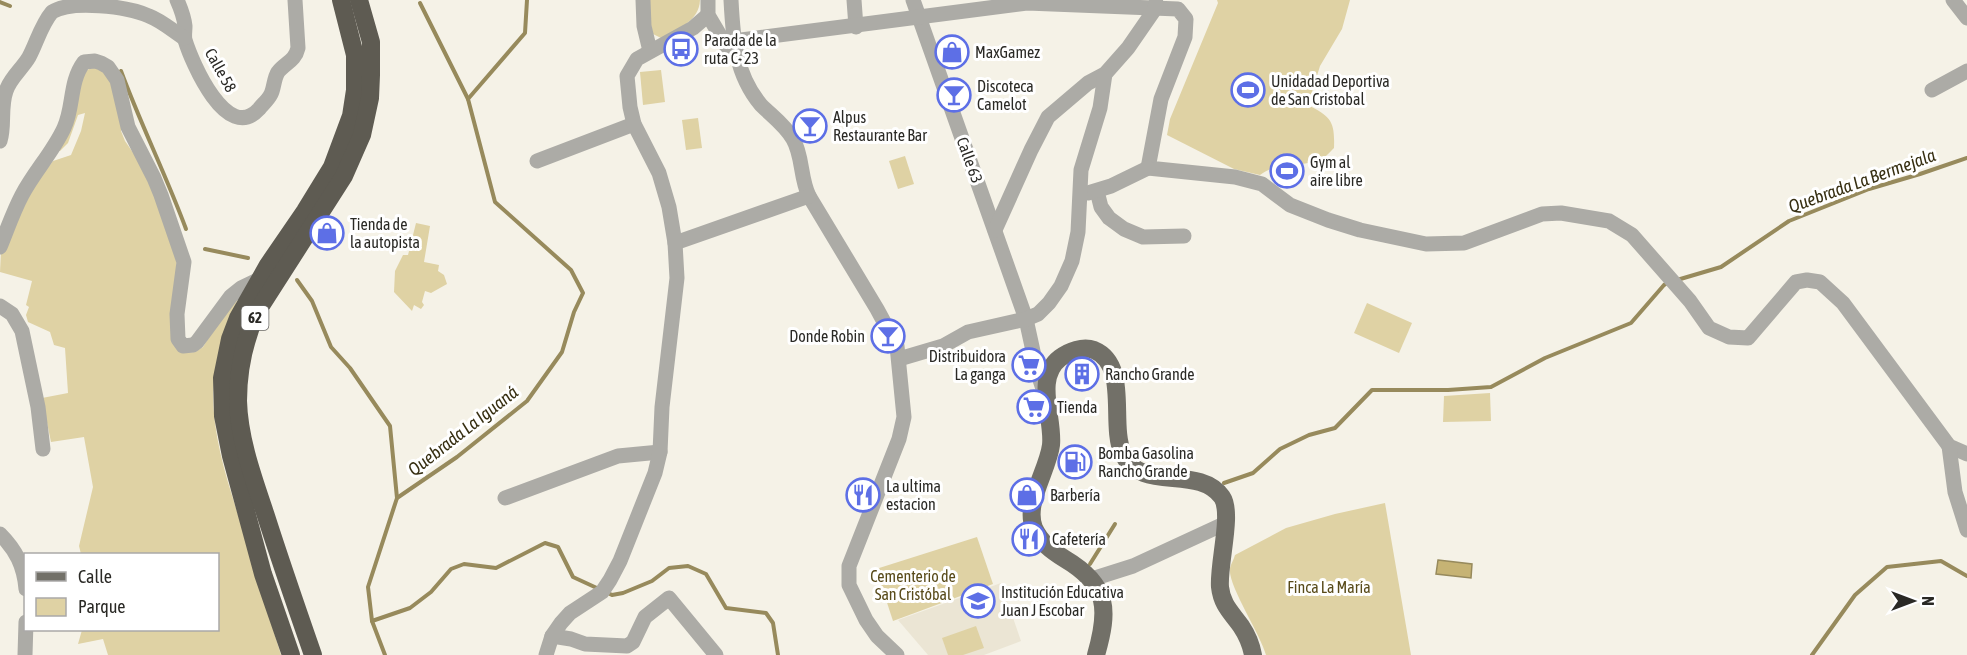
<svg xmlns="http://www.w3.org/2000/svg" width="1967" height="655" viewBox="0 0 1967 655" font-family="'Asap Condensed',sans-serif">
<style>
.built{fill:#ebe5d4}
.green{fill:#dfd2a4}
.water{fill:#c6b374;stroke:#978a5c;stroke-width:1.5}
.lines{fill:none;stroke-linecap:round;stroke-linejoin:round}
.stream{stroke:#978a5c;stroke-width:4}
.minor{stroke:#acaba6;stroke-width:15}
.major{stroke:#727068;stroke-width:18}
.highway{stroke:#5e5b52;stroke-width:18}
.labels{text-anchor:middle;stroke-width:6;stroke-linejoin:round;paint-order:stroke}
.shield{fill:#fff;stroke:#6a6966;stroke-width:1.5}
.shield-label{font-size:15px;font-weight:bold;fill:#2a2925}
.poi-label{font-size:16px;fill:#2a2925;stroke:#fff;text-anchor:start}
.street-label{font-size:16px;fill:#2a2925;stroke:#fff}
.park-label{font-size:16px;fill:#584a19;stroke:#fff}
.water-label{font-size:18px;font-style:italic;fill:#372f12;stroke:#fff}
</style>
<rect width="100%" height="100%" fill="#f5f2e7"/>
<!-- built -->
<polygon class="built" points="1001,583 1021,641 984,655 928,655 898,620"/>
<!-- green -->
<g class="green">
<path d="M645 0H700C699 22 678 28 661 38L653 34Z"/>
<path d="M1217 0H1350L1342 29 1320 66 1308 105C1331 117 1335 121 1334 148 1330 152 1325 158 1319 160 1299 168 1278 161 1260 175L1234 169 1167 135 1170 119 1218 3Z"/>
<path d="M95 67 110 75 122 120 121 131 125 141 145 170 177 260 171 338 181 353 195 352 203 347 221 317 239 296C227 327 214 359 213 393 213 439 228 483 242 527 255 570 268 612 281 655H108L103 639 78 644 82 630H218V554H81L79 546 93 487 84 437 51 442 42 398 68 393 65 348 54 345 50 332 28 322 26 315 29 307 26 305 32 281 0 272 1 251 30 190 53 161 71 155 81 131 85 113 78 115 68 143 60 151 55 150 84 71Z"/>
<polygon points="661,70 665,102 643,105 640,72"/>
<polygon points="698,118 702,148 686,150 682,120"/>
<polygon points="905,156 914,184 898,189 889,161"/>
<polygon points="416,223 430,226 424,262 439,265 438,271 444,275 447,284 431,293 425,291 422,302 424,305 421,309 414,305 412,311 394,292 395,271 403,255 408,255"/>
<polygon points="1367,303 1412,323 1399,353 1354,333"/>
<polygon points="1490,393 1491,421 1443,422 1444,396"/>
<path d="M1385 503 1411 655H1266C1261 635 1227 584 1230 568 1231 564 1234 559 1235 555L1286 528 1335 514Z"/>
<polygon points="977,537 993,584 893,621 876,569"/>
<polygon points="976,626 984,648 963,655 948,655 942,638"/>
</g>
<!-- water -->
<polygon class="water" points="1438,560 1472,564 1471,578 1436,574"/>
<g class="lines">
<!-- stream -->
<g class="stream">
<polyline points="0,2 10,6"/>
<polyline points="420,3 468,99"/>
<path d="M121 71C141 125 166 175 186 229"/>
<polyline points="205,249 248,258"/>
<polyline points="297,280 312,301 331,347 350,368 390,426 397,498"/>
<polyline points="1677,280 1721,267 1789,221 1869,189 1920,174 1967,158"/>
<polyline points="1224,483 1253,473 1280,449 1309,435 1335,428 1372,390 1448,390 1491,387 1545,358 1631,323 1664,285 1667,283"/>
<polyline points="1090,564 1115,524"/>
<polyline points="606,592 612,595 623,593 652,581 669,568 688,566 706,574 726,608 766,613 773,623 778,655"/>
<polyline points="372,621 410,608 431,592 451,569 464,564 496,568 545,543 558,547 573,577 599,589"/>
<polyline points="385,655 372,621 368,587 397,498 457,457 527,401 562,352 574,312 583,293 571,270 495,202 468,99 525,33 527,0"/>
<polyline points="1812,655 1855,595 1887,567 1941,561 1967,576"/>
</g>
<!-- minor -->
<g class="minor">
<path d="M177 0C181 9 184 17 185 26 185 31 184 36 185 40 192 63 227 144 259 109 263 104 268 100 271 94 274 88 274 78 278 72 285 63 295 61 298 48L295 0"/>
<polyline points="643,0 644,26 650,51"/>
<polyline points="708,0 708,15 731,54"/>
<path d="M731 0C733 38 735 74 761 105 772 116 785 125 793 139 803 156 800 178 809 196L877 309 897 346 904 417 899 439 849 566V585L866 620 877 636 897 655"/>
<polyline points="854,0 856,27"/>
<polyline points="913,0 1026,319 1038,374 1045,395"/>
<polyline points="1953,0 1967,18"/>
<polyline points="733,41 1027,3 1178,9 1186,19 1185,37 1161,99 1148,168 1235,177 1262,184 1290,205 1328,220 1360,230 1426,244 1464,243 1542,214 1561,213 1609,221 1632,235 1690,301 1709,328 1729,337 1748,338 1796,282 1807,280 1820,282 1843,303 1949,446 1967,454"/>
<polyline points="1932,90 1967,71"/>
<path d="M0 141C5 125 0 108 6 91 10 78 22 69 29 57 37 42 41 25 52 12 71 0 127 6 149 16 162 21 173 31 184 38"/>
<polyline points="537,161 634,124"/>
<polyline points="1097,191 1101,207 1109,218 1124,229 1143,237 1184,236"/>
<polyline points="1088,193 1111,186 1148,168"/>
<polyline points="995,230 1031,150 1048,117 1088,83 1105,74 1128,48 1155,9 1156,3"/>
<polyline points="675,243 809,196"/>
<path d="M0 247C7 230 13 212 22 195 34 172 53 152 64 128 74 107 69 82 84 62L95 61 101 63 108 67 117 80 128 127 154 178 161 195 184 262 177 314 178 339 183 346 193 345 197 342 231 296 241 288 260 279"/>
<polyline points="0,306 12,314 22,331 38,407 43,449"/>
<polyline points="899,359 943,346 968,332 1026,319 1038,314 1049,303 1061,286 1072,261 1078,232 1081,170 1100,108 1105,74"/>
<polyline points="1949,446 1955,492 1967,530"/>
<polyline points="505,498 618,456 660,452"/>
<path d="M0 534C16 550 24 566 26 589"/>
<polyline points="1092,579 1133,566 1226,523"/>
<polyline points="552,636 571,639 585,644 627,646 633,642 645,617 669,598 716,655"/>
<polyline points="25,655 26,622"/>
<polyline points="546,655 552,636 561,623 570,613 602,592 610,580 620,561 655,473 660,452 662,407 677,278 675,243 669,207 659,173 634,124 630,107 627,76 637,59 693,28 708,15"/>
</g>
<!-- major -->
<path class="major" d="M1096 655C1109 610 1109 585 1065 559 1052 551 1041 543 1034 528 1024 503 1048 470 1051 445 1054 419 1034 378 1060 358 1069 351 1083 346 1094 350 1130 365 1109 424 1123 454 1141 493 1198 464 1222 497 1233 513 1218 565 1220 587 1222 605 1231 612 1241 626 1247 635 1251 644 1253 655"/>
<!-- highway -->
<g class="highway">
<polyline points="291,655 263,574 231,456 223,416 222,378 230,339 238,318 268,265 305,211 332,167 351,116 355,90 355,55 341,0"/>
<path d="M313 655C297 609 281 563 266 516 254 480 239 440 238 401 238 369 244 341 257 312L344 176 362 135 370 98 371 75V42L359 0"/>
</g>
</g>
<!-- icons -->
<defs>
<symbol id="bus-ring" viewBox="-11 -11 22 22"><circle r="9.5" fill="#fff" stroke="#5d6fe6" stroke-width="1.5"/><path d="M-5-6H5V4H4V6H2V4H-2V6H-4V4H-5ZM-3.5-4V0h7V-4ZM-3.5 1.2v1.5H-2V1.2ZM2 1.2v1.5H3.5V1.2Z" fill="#5d6fe6"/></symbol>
<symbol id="shop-ring" viewBox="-11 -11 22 22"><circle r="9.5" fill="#fff" stroke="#5d6fe6" stroke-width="1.5"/><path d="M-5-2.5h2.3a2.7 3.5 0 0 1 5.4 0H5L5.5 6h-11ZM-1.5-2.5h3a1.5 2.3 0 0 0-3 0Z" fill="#5d6fe6"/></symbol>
<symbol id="stadium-ring" viewBox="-11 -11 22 22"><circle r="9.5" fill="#fff" stroke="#5d6fe6" stroke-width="1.5"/><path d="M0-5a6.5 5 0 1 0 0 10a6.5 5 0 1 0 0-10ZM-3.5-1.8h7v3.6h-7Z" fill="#5d6fe6"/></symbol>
<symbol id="bar-ring" viewBox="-11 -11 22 22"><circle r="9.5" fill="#fff" stroke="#5d6fe6" stroke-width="1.5"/><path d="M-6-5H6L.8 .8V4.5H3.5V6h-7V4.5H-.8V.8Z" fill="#5d6fe6"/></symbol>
<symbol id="supermarket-ring" viewBox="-11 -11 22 22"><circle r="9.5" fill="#fff" stroke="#5d6fe6" stroke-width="1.5"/><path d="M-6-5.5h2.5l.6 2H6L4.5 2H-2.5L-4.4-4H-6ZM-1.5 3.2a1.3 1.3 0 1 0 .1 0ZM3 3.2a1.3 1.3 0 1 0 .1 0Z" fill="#5d6fe6"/></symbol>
<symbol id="building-ring" viewBox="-11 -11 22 22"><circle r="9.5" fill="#fff" stroke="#5d6fe6" stroke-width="1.5"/><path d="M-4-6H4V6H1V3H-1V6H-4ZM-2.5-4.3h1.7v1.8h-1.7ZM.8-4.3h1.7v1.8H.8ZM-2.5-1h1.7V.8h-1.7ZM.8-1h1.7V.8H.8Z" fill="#5d6fe6"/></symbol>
<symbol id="fuel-ring" viewBox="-11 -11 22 22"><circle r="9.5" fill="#fff" stroke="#5d6fe6" stroke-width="1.5"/><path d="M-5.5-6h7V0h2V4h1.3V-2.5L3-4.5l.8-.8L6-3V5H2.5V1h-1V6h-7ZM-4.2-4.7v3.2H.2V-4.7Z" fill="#5d6fe6"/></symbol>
<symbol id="restaurant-ring" viewBox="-11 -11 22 22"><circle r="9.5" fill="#fff" stroke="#5d6fe6" stroke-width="1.5"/><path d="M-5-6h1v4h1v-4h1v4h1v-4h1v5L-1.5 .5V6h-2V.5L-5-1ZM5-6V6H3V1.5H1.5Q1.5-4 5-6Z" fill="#5d6fe6"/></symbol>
<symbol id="school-ring" viewBox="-11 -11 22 22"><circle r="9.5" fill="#fff" stroke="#5d6fe6" stroke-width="1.5"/><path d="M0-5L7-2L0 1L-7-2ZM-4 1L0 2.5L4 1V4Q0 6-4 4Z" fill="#5d6fe6"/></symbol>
</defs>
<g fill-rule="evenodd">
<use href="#bus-ring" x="662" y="30" width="38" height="38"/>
<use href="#shop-ring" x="933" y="33" width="38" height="38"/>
<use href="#stadium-ring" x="1229" y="71" width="38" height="38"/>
<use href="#bar-ring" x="935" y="76" width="38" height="38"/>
<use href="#bar-ring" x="791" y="107" width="38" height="38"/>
<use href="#stadium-ring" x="1268" y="152" width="38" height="38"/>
<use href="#shop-ring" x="308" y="214" width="38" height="38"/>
<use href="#bar-ring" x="869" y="317" width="38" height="38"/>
<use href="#supermarket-ring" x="1010" y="346" width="38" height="38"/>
<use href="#building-ring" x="1063" y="355" width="38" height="38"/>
<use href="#supermarket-ring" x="1015" y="388" width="38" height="38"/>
<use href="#fuel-ring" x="1056" y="443" width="38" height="38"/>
<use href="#restaurant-ring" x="844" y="476" width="38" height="38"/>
<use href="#shop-ring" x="1008" y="476" width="38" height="38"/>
<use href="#restaurant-ring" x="1010" y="520" width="38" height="38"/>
<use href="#school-ring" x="959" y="582" width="38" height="38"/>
</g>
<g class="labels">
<!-- shield labels -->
<rect class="shield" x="241.5" y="306" width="27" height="24" rx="4.5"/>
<g class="shield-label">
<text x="255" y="323">62</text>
</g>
<!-- poi labels -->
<g class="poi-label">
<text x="704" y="46">Parada de la<tspan x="704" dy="18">ruta C- 23</tspan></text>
<text x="975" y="58">MaxGamez</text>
<text x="1271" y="87">Unidadad Deportiva<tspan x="1271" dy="18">de San Cristobal</tspan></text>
<text x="977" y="92">Discoteca<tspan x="977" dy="18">Camelot</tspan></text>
<text x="833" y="123">Alpus<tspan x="833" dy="18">Restaurante Bar</tspan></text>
<text x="1310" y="168">Gym al<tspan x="1310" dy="18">aire libre</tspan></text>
<text x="350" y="230">Tienda de<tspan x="350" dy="18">la autopista</tspan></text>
<text x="865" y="342" text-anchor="end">Donde Robin</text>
<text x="1006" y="362" text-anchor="end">Distribuidora<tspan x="1006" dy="18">La ganga</tspan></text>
<text x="1105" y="380">Rancho Grande</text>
<text x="1057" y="413">Tienda</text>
<text x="1098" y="459">Bomba Gasolina<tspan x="1098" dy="18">Rancho Grande</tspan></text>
<text x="886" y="492">La ultima<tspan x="886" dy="18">estacion</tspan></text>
<text x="1050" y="501">Barbería</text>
<text x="1052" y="545">Cafetería</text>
<text x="1001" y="598">Institución Educativa<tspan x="1001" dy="18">Juan J Escobar</tspan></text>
</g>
<!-- street labels -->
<g class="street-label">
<text transform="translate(221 70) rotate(61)" y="6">Calle 58</text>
<text transform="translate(970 160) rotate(70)" y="6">Calle 63</text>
</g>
<!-- park labels -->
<g class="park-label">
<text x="913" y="582">Cementerio de<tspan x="913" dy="18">San Cristóbal</tspan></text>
<text x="1329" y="593">Finca La María</text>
</g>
<!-- water labels -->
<g class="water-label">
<text transform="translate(1862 181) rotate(-20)" y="6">Quebrada La Bermejala</text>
<text transform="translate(463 431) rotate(-38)" y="6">Quebrada La Iguaná</text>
</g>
</g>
<!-- legend -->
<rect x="24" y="553" width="195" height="78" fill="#ffffff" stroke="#aaa9a8" stroke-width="1.5"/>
<rect x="36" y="572" width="30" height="9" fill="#727068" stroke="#aaa9a8" stroke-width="1.5"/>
<text x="78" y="583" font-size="18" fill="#2a2925">Calle</text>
<rect x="36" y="598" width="30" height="18" fill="#dfd2a4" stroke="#aaa9a8" stroke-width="1.5"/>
<text x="78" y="613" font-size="18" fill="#2a2925">Parque</text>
<!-- north arrow -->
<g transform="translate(1913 601) rotate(90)" stroke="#ffffff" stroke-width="4.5" paint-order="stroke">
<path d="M0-4.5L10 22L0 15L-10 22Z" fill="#2a2925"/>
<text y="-9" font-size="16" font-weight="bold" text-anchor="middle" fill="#2a2925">N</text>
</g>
</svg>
